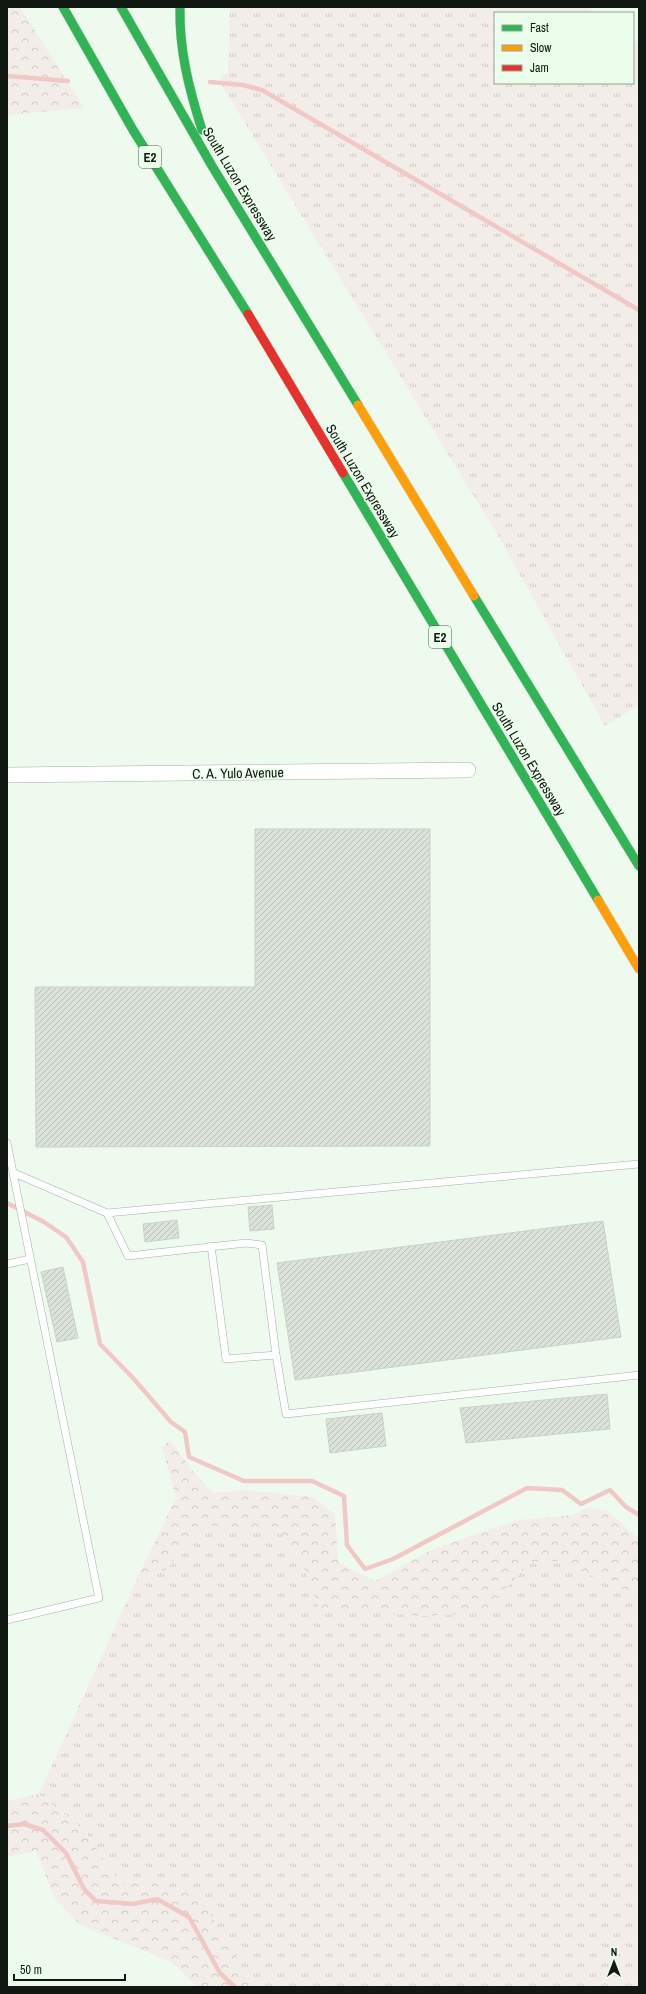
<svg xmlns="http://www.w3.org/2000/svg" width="646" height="1994" viewBox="0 0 646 1994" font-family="'Archivo Narrow',sans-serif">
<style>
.grass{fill:url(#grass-tufts)}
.forest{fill:url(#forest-crowns)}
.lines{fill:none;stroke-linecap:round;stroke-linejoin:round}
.stream{stroke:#f1c8c5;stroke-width:4.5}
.building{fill:url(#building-hatch);stroke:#cad2c9}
.lane-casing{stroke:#a7afa7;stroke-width:8}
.street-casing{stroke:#a7afa7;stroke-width:16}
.fast-casing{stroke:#ced4ce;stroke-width:10}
.slow-casing{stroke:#ced4ce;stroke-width:10}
.jam-casing{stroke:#ced4ce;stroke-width:10}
.lane{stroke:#fdfefd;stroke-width:7}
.street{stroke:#fdfefd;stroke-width:15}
.fast{stroke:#30b455;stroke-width:9}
.slow{stroke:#ff9f0a;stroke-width:9}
.jam{stroke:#e5322d;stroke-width:9}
.labels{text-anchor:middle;stroke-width:3;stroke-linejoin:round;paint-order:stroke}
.shield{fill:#ebfeeb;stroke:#525d52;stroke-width:1}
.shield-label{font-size:13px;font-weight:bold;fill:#111811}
.street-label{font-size:14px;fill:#111811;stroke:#ebfeeb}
</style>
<defs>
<pattern id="grass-tufts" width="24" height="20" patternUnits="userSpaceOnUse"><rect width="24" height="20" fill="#f2ede8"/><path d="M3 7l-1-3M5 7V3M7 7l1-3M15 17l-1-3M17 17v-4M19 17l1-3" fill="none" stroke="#cecac6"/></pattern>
<pattern id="forest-crowns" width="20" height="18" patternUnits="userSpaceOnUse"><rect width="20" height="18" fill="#f2ede8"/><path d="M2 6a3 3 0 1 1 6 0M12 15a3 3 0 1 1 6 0" fill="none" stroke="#cecac6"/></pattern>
<pattern id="building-hatch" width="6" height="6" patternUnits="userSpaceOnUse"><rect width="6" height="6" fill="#dae2da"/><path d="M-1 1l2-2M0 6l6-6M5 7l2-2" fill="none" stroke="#bac1ba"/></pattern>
</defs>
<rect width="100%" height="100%" fill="#effaef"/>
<!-- grass -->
<g class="grass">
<polygon points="230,7 587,7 596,13 495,13 495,83 633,83 633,39 639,43 639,705 605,726 497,534 224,89 220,77 228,73"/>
<polygon points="201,1525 279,1531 304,1569 319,1608 487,1613 503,1591 531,1562 558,1561 639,1596 639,1987 260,1987 148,1878 121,1885 84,1830 39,1794 136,1581 167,1569"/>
</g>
<!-- forest -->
<g class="forest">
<polygon points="7,7 20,7 84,108 7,115"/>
<polygon points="170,1440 195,1474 214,1493 244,1490 312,1497 335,1514 338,1562 375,1581 429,1551 482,1532 519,1520 573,1515 586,1508 608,1511 639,1539 639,1596 558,1561 531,1562 503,1591 487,1613 422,1616 319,1608 304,1569 279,1531 201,1525 167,1569 136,1581 176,1498 162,1447"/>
<polygon points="39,1794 84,1830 121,1885 148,1878 201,1899 247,1975 260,1987 197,1987 172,1962 80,1925 54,1897 36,1851 7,1857 7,1801"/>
</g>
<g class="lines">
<!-- stream -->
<g class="stream">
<polyline points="7,76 68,81"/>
<polyline points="210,82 243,85 262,90 639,310"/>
<polyline points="7,1203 44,1222 66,1237 83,1262 100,1344 134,1379 171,1422 185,1432 189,1457 244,1481 312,1481 344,1496 347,1545 365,1569 393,1559 527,1488 562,1490 581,1504 610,1490 626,1507 639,1515"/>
<polyline points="7,1826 24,1824 43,1830 66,1853 84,1889 96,1901 133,1904 157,1899 189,1917 220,1973 235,1987"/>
</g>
</g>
<!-- building -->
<g class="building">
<polygon points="255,829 430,829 430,1146 36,1147 35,987 255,987"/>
<polygon points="272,1205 274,1229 250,1231 248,1207"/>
<polygon points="177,1220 179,1238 145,1242 143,1224"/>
<polygon points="603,1221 621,1337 295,1380 277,1263"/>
<polygon points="63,1267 78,1338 57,1342 41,1272"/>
<polygon points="607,1394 610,1429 466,1443 460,1408"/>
<polygon points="382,1413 386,1446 330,1453 326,1419"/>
</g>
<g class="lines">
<defs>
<g id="lane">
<polyline points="7,1143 99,1598 7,1620"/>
<polyline points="14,1173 107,1213 128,1256 246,1243 262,1245 276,1355 286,1414 639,1375"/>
<polyline points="107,1213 639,1164"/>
<polyline points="211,1246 226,1359 276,1355"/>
<polyline points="7,1264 30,1259"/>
</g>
<polyline id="street" points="7,775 468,770"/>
<g id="fast">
<polyline points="63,7 133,130 248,314"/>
<polyline points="121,7 212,166 358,405"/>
<path d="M180 7C179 50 189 89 202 130"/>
<polyline points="343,473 598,900"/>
<polyline points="474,596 639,866"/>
</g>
<g id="slow">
<polyline points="358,405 474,596"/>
<polyline points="598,900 639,969"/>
</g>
<polyline id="jam" points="248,314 343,473"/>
</defs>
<!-- lane casing -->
<use href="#lane" class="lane-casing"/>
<!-- street casing -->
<use href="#street" class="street-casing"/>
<!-- fast casing -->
<use href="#fast" class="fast-casing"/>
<!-- slow casing -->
<use href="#slow" class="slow-casing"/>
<!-- jam casing -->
<use href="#jam" class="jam-casing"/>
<!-- lane -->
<use href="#lane" class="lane"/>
<!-- street -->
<use href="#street" class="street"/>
<!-- fast -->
<use href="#fast" class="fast"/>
<!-- slow -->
<use href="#slow" class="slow"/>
<!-- jam -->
<use href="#jam" class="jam"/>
</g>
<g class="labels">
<!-- shield labels -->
<g class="shield">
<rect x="139" y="146" width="22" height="22" rx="3"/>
<rect x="429" y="626" width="22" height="22" rx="3"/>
</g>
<g class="shield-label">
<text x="150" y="162">E2</text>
<text x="440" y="642">E2</text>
</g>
<!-- street labels -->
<g class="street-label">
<text transform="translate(240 184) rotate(59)" y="5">South Luzon Expressway</text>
<text transform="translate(363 481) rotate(59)" y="5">South Luzon Expressway</text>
<text transform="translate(529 759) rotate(59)" y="5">South Luzon Expressway</text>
<text transform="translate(238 773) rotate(-1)" y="5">C. A. Yulo Avenue</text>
</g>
</g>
<!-- border -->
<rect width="646" height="1994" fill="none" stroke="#111811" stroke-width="16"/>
<!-- legend -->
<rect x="494" y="12" width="140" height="72" fill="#ebfeeb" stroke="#94a294"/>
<rect x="502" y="25" width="20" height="6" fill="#30b455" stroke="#94a294"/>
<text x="530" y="32" font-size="12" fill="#111811">Fast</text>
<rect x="502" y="45" width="20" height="6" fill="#ff9f0a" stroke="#94a294"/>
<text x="530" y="52" font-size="12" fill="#111811">Slow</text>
<rect x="502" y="65" width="20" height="6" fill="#e5322d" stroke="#94a294"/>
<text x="530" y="72" font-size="12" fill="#111811">Jam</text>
<!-- north arrow -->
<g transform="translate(614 1962)" stroke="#ebfeeb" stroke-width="3" paint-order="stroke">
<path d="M0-3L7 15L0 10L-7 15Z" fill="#111811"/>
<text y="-6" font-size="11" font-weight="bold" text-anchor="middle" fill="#111811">N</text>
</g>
<!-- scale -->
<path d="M14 1974v6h111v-6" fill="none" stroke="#111811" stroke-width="2"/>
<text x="20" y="1974" font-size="12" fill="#111811" stroke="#ebfeeb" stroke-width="3" paint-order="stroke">50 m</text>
</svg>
